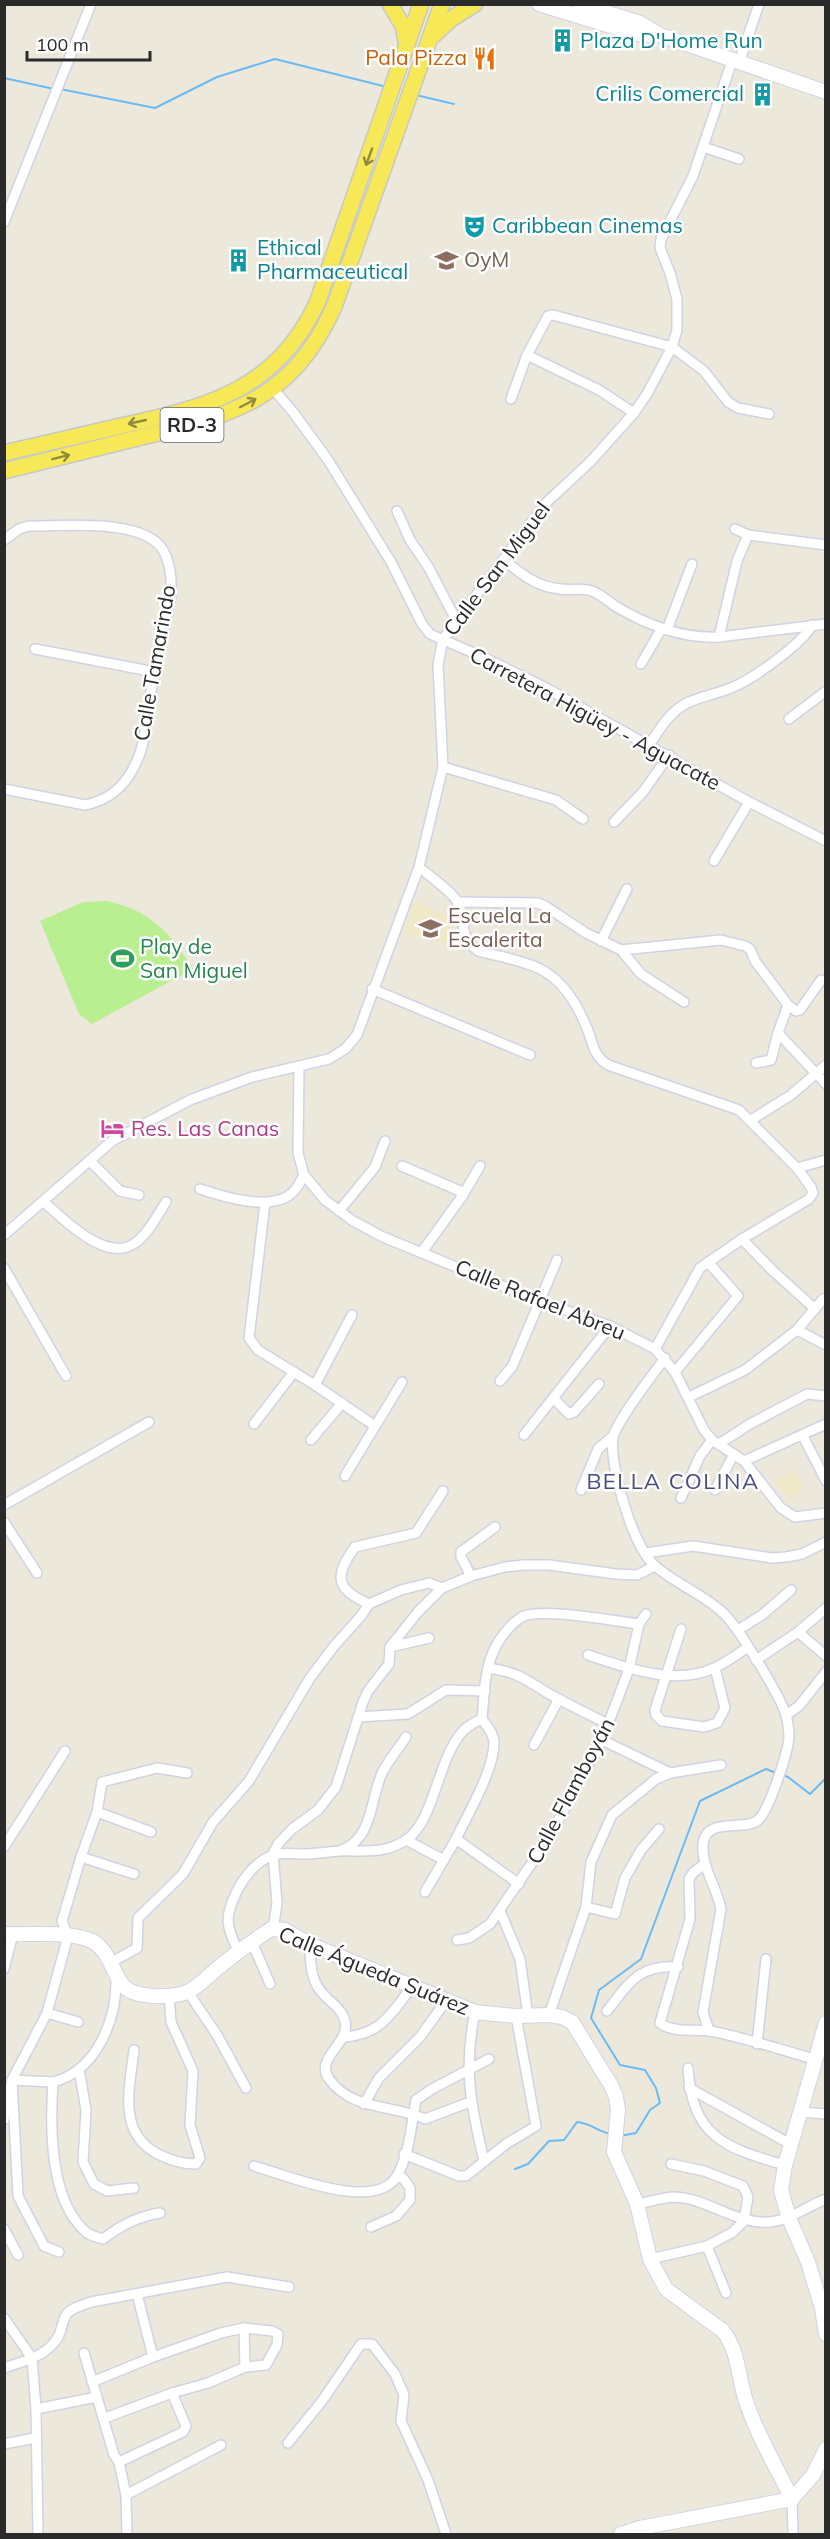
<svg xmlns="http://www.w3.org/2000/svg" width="830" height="2539" viewBox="0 0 830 2539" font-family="Mulish,sans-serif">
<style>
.education{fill:#efe9ca}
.pitch{fill:#b9ee91}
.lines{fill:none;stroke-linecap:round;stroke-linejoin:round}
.stream{stroke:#6abbf4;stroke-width:2}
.street-casing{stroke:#d1d2e4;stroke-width:12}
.secondary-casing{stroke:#d1d2e4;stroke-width:16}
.primary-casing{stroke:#c8c8c8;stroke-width:18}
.street{stroke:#fff;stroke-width:9}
.secondary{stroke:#fff;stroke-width:14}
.primary{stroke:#f6e857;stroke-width:15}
.oneway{stroke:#908940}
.labels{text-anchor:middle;stroke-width:5;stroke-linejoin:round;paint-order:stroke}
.shield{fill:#fff;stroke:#6a6a6a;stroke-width:1.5}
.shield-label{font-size:20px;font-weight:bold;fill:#2a2a2a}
.culture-label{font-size:21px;fill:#0d838f;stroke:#fff;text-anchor:start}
.food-label{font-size:21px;fill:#c56008;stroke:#fff;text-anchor:end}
.education-label{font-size:21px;fill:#785e54;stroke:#fff;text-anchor:start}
.street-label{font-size:21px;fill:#2a2a2a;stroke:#fff}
.leisure-label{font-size:21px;fill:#27864d;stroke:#fff;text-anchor:start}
.hotel-label{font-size:21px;fill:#b23c85;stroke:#fff;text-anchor:start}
.neighbourhood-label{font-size:22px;letter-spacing:1.5px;fill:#494a7d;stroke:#fff}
</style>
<rect width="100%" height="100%" fill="#ede8dc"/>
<!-- education -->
<g class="education">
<polygon points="414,900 456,921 450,944 403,934"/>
<polygon points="793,1470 805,1488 789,1498 774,1482"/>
</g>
<!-- pitch -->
<path class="pitch" d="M105 901C147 908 171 933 193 969L92 1024 79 1014 40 921 83 902Z"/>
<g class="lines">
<!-- stream -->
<g class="stream">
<polyline points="4,78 54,89"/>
<polyline points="60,89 155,108 217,77 275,59 387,87"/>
<polyline points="416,95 454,104"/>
<polyline points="781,1774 788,1777 810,1794 826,1778"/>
<polyline points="620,2136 636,2133 650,2110 660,2103 656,2088 645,2070 620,2065 591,2018 599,1990 641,1959 700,1801 766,1769 776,1773"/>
<path d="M515 2169 528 2164 549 2141 564 2140 577 2122C594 2124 597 2132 612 2134"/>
</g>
<defs>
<g id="street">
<polyline points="739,63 759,4"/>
<polyline points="703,147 739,159"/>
<polyline points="4,222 91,4"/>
<polyline points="527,355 599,390 634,413"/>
<polyline points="273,389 293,412 328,460 391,562 422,624 430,634 485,658 546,688 749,802 826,841"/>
<polyline points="511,399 527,355 548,316 553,315 672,347 704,371 728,402 738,408 769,414"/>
<polyline points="397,511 410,540 429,568 456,620"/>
<polyline points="735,529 748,535 826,545"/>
<path d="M4 540 19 529 29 526C63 526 144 518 163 550 171 564 172 580 171 596 164 627 157 659 151 691 147 715 146 745 134 767 124 787 107 801 85 805L4 789"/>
<path d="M504 560C521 574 537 587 560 589 571 591 581 587 592 591 600 594 608 601 615 606 647 625 682 639 719 637L826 624"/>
<polyline points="667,630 692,564"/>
<polyline points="719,637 737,561 748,535"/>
<polyline points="35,649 155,672"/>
<polyline points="641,664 662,628"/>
<polyline points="789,719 826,691"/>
<path d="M649 745C660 729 668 714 685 704 700 696 718 694 733 687 753 679 803 643 812 625"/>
<polyline points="443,767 556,800 583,819"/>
<polyline points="614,822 643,792 669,755"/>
<polyline points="714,861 749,802"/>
<path d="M419 867C428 875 454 893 458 903 467 922 457 935 478 951 497 956 522 960 540 969 562 980 577 1004 586 1026 593 1041 592 1055 608 1065L739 1110 797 1168 811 1187 813 1193 809 1199 742 1239 700 1268 655 1349"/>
<polyline points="458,902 538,903 545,906 586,933 621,950 721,940 745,946 750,949 755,961 788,1005 796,1011 800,1010 821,980"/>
<polyline points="601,941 627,889"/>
<polyline points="621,950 641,974 684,1002"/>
<polyline points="372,989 530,1055"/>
<polyline points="788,1005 778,1033 826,1084"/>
<polyline points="756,1063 771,1060 778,1033"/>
<polyline points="299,1067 298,1153 304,1175 325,1200 353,1221 383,1237 539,1301 610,1326 655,1349 675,1372 704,1430 712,1440 744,1461 781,1508 795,1517 826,1513"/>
<polyline points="751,1120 791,1095 826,1065"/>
<polyline points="90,1161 120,1191 139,1195"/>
<polyline points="402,1166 460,1191 463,1195 422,1252"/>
<polyline points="797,1168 826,1160"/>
<path d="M200 1189C224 1197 274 1213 294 1191 298 1187 301 1180 304 1175"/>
<polyline points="463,1195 480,1166"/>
<path d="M44 1202C63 1219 107 1264 135 1243 148 1234 157 1216 166 1202"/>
<polyline points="265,1203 249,1338 258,1350 315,1385 375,1426"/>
<polyline points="339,1211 375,1167 385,1141"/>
<polyline points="4,1235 112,1141 190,1100 252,1077 329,1059 345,1049 357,1035 419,867 443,767 438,665 443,639 547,502 590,462 634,413 647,394 672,347 677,330 677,299 670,273 660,248 661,239 693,176 732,61"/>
<polyline points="742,1239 772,1270 815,1309"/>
<polyline points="4,1268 66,1376"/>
<polyline points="797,1330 826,1345"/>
<path d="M665 1358C654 1373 615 1423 613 1438 609 1465 633 1546 654 1565 674 1583 701 1593 721 1611 736 1623 784 1701 787 1719 788 1724 789 1731 789 1737 788 1752 769 1812 757 1821 742 1831 706 1817 703 1844 701 1867 717 1887 721 1909L703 2012 709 2031"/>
<polyline points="675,1372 738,1296 708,1262"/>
<polyline points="500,1381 512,1367 557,1260"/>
<polyline points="315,1385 352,1315"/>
<polyline points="689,1397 745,1370 797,1330 823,1299 826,1301"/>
<polyline points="553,1398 569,1414 574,1412 599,1384"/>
<polyline points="254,1424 294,1372"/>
<polyline points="524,1435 610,1326"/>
<polyline points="803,1436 826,1481"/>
<polyline points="311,1440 342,1403"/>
<polyline points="719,1444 750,1424 807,1394 826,1396"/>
<polyline points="744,1461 826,1424"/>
<polyline points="345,1476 402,1382"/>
<polyline points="581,1490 598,1449 613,1436"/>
<polyline points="715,1490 734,1454"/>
<polyline points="681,1498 700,1456 712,1440"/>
<polyline points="4,1505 149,1422"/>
<polyline points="4,1522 37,1573"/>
<polyline points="646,1553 693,1546 772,1558 786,1557 802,1554 826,1542"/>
<polyline points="471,1576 461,1557 461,1552 495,1527"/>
<path d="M369 1604C335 1589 334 1576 355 1547L416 1533 443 1491"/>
<polyline points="681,1629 655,1710 656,1715 662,1721 704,1727 717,1723 725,1708 715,1668"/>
<polyline points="738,1630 762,1615 791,1590"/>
<polyline points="798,1632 826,1656"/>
<polyline points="390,1647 429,1638"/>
<path d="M588 1655C626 1668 678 1687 716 1667 727 1662 738 1654 748 1647"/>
<polyline points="756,1660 798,1632 826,1608"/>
<path d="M489 1668C522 1673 526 1681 553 1696 571 1706 590 1715 608 1724"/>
<polyline points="786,1715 799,1706 826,1672"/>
<polyline points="358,1717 408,1714 446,1690 485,1691"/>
<polyline points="602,1740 670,1773"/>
<polyline points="534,1745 559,1699"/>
<polyline points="97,1812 151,1832"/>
<polyline points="406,1840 444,1860"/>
<polyline points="4,1847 65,1751"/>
<path d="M342 1850C373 1838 370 1800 382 1773 388 1761 398 1749 406 1737"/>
<polyline points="81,1857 134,1874"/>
<path d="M704 1864 693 1873 689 1879 690 1919 660 2023C672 2033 695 2029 710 2031 744 2037 781 2050 814 2059"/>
<path d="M519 1884 456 1839C468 1814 494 1770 494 1743 494 1734 487 1726 482 1719 484 1698 484 1674 492 1655 497 1641 511 1622 524 1616 545 1608 614 1621 639 1624"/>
<polyline points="425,1892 456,1839"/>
<polyline points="586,1907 615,1914 625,1878 641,1850 659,1829"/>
<polyline points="500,1911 520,1959 528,2016"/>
<polyline points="271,1929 274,1923 277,1903 273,1854 278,1844 292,1829 318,1810 336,1787 363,1702 368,1691 389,1664 390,1647 418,1612 442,1588 471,1576 505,1567 523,1565 549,1565 616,1574 637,1575 655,1566"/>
<polyline points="457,1940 469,1938 490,1924 547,1841 602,1740 629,1669 639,1624 646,1614"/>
<polyline points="252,1942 270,1984"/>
<path d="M309 1944C311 1960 310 1976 319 1989 327 2001 341 2006 345 2021 351 2043 314 2058 329 2079 352 2111 392 2104 425 2119L470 2102"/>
<path d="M238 1951C226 1926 224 1917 237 1891 244 1877 256 1862 271 1856 279 1852 293 1854 303 1854 315 1854 327 1852 339 1851 363 1850 383 1855 406 1840 435 1821 437 1759 463 1731 468 1726 475 1722 482 1719"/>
<polyline points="112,1962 137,1948 138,1918 183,1874 213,1822 249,1781 310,1678 335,1645 361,1616 369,1604 401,1590 429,1583 442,1588"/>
<polyline points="4,1969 13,1934"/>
<path d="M116 1978C117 2019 97 2071 53 2082 50 2127 49 2200 86 2232 90 2236 98 2237 103 2239 120 2226 138 2216 160 2213"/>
<polyline points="188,1992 217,2035 246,2088"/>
<path d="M607 2011C629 1983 639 1964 678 1967"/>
<path d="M475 2012C463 2069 471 2106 484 2161"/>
<polyline points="47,2013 78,2022"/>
<polyline points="549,2015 586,1907 591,1862 612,1815 656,1779 670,1773 721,1765"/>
<path d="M345 2037C381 2034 391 2014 411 1988"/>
<polyline points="757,2044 766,1959"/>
<path d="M134 2050C130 2087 117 2131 156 2153 169 2160 181 2164 196 2164L200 2158 190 2125 193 2071 171 2022 169 1994"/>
<path d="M688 2068C692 2137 725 2148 785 2165"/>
<polyline points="79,2069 86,2110 83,2162 94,2184 107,2191 134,2188"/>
<polyline points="53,2082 12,2080 18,2196 44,2246 59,2252"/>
<polyline points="689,2088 792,2145"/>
<polyline points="364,2104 379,2078 420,2037 446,2001"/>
<polyline points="800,2112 826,2114"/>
<polyline points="4,2120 12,2080 47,2013 68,1936 62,1921 81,1857 97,1812 102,1782 157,1768 187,1773"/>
<polyline points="404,2154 459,2176 466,2176 506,2144 536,2126 516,2016"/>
<path d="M254 2166C286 2175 375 2213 397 2176 410 2153 411 2125 416 2100L432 2089 489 2059"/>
<path d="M637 2204C648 2202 661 2198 673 2197 706 2197 736 2225 770 2222 791 2220 807 2206 826 2199"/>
<polyline points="371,2227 396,2216 410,2200 410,2188 403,2178 396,2177"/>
<polyline points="4,2229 18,2255"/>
<polyline points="707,2246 726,2293"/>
<polyline points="650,2259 707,2246 733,2232 744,2221 748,2197 743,2186 704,2171 671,2164"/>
<polyline points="137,2294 153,2357"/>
<polyline points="4,2318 32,2358 36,2409 38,2534"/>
<polyline points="244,2328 245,2367"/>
<polyline points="84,2353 114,2455 119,2462 183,2432 186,2426 172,2393"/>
<path d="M4 2368C20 2362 40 2358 52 2345 63 2334 60 2326 66 2315 70 2308 84 2305 91 2302L227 2277 289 2287"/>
<polyline points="92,2382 153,2357 221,2333 244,2328 272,2331 278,2334 277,2345 266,2365 245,2367 208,2383 172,2393 105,2418"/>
<polyline points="36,2409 97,2397"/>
<polyline points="288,2443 322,2401 361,2344 372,2344 395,2374 404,2395 401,2421 428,2480 446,2534"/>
<polyline points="4,2444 35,2438"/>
<polyline points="119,2462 126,2495 127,2534"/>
<polyline points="126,2495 221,2445"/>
<polyline points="792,2499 793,2534"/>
</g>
<g id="secondary">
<polyline points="539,4 637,34 654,35"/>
<polyline points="580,4 640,23 660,35 826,92"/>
<path d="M4 1934C31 1935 61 1931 87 1939 109 1946 110 1969 122 1984 132 1999 171 1998 187 1992 198 1988 210 1974 219 1967 236 1953 253 1941 271 1929L285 1930 309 1944 475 2012 516 2016 549 2015 562 2017 572 2022 611 2085 616 2097 618 2110 614 2152 637 2204 650 2259 666 2289 723 2331C739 2351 738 2378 746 2401 756 2433 777 2468 792 2499"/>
<polyline points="826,2023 785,2165 781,2190 789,2218 808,2262 822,2308 826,2334"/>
<polyline points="621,2534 640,2528 792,2499 813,2475 826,2449"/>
</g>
<g id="primary">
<polyline points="390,4 403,26 407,45"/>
<polyline points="434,35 451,19 475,4"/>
<path d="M4 453C40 445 76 436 112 428 202 408 274 394 317 303L421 4"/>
<path d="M4 471C49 460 94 449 138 438 231 415 291 402 334 307L442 4"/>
</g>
</defs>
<!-- street casing -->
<use href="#street" class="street-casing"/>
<!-- secondary casing -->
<use href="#secondary" class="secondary-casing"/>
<!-- primary casing -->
<use href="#primary" class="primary-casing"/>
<!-- street -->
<use href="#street" class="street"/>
<!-- secondary -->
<use href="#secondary" class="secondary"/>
<!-- primary -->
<use href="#primary" class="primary"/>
</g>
<!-- one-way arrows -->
<defs><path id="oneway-shaft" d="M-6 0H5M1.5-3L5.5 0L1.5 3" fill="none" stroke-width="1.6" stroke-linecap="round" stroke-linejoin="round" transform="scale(1.5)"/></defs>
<g class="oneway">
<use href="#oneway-shaft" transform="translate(369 157) rotate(110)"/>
<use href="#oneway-shaft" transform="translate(248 403) rotate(-28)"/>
<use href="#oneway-shaft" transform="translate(137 422) rotate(167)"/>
<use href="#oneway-shaft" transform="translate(61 457) rotate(-14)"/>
</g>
<!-- icons -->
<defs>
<symbol id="building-bare" viewBox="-9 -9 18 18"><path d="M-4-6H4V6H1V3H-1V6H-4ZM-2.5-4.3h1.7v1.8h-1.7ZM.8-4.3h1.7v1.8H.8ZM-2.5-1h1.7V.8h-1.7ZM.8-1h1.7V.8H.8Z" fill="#0f9aa8" stroke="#fff" stroke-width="2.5" paint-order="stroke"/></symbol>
<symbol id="restaurant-bare" viewBox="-9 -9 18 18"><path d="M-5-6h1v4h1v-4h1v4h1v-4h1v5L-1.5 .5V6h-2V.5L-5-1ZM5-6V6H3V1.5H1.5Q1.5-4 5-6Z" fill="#e8710a" stroke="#fff" stroke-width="2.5" paint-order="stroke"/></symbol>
<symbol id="theatre-bare" viewBox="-9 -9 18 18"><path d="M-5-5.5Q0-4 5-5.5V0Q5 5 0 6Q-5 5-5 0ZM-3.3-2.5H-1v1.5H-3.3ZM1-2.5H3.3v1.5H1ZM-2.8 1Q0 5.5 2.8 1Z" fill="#0f9aa8" stroke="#fff" stroke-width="2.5" paint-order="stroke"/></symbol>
<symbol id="university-bare" viewBox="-9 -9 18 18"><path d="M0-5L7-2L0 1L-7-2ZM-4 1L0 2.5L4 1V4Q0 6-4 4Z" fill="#8d6e63" stroke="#fff" stroke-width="2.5" paint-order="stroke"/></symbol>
<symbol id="school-bare" viewBox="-9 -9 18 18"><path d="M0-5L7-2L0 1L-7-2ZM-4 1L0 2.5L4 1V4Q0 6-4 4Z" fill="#8d6e63" stroke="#fff" stroke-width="2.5" paint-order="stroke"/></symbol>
<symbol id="stadium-bare" viewBox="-9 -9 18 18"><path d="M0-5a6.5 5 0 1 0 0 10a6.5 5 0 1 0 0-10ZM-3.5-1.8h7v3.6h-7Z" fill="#2e9e5b" stroke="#fff" stroke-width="2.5" paint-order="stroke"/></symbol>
<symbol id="hotel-bare" viewBox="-9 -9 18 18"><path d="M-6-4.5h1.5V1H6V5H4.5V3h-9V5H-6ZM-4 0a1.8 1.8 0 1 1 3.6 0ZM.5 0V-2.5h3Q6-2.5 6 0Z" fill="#d1479c" stroke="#fff" stroke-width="2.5" paint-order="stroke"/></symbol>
</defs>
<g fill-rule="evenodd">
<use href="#building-bare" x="546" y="24" width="33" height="33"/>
<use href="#restaurant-bare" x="468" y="42" width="33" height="33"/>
<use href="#building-bare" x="746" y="78" width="33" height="33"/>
<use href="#theatre-bare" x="458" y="210" width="33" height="33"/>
<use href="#building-bare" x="222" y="244" width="33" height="33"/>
<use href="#university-bare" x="430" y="244" width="33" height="33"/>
<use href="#school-bare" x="414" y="912" width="33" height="33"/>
<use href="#stadium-bare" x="106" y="942" width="33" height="33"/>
<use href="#hotel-bare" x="96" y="1112" width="33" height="33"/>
</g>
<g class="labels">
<!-- shield labels -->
<rect class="shield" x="160.5" y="408" width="63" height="34" rx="4.5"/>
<g class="shield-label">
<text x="192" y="432">RD-3</text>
</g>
<!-- culture labels -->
<g class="culture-label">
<text x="580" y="48">Plaza D'Home Run</text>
<text x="744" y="101" text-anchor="end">Crilis Comercial</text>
<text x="492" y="233">Caribbean Cinemas</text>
<text x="257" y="255">Ethical<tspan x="257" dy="24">Pharmaceutical</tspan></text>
</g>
<!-- food labels -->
<g class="food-label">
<text x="467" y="65">Pala Pizza</text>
</g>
<!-- education labels -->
<g class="education-label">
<text x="464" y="267">OyM</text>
<text x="448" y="923">Escuela La<tspan x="448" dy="24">Escalerita</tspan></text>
</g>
<!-- street labels -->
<g class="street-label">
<text transform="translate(497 569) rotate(-53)" y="7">Calle San Miguel</text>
<text transform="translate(155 663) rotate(-80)" y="7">Calle Tamarindo</text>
<text transform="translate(595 719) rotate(28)" y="7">Carretera Higüey - Aguacate</text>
<text transform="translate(540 1300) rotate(22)" y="7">Calle Rafael Abreu</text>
<text transform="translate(571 1791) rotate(-62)" y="7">Calle Flamboyán</text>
<text transform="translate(374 1971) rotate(22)" y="7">Calle Águeda Suárez</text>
</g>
<!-- leisure labels -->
<g class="leisure-label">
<text x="140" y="954">Play de<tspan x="140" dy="24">San Miguel</tspan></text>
</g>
<!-- hotel labels -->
<g class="hotel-label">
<text x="131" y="1136">Res. Las Canas</text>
</g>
<!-- neighbourhood labels -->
<g class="neighbourhood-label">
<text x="673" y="1489">BELLA COLINA</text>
</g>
</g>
<!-- border -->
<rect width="830" height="2539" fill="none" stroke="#2a2a2a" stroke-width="12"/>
<!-- scale -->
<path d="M27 51v9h123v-9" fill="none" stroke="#2a2a2a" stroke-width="3"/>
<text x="36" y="51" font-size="18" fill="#2a2a2a" stroke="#ffffff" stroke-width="4.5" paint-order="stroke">100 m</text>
</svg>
